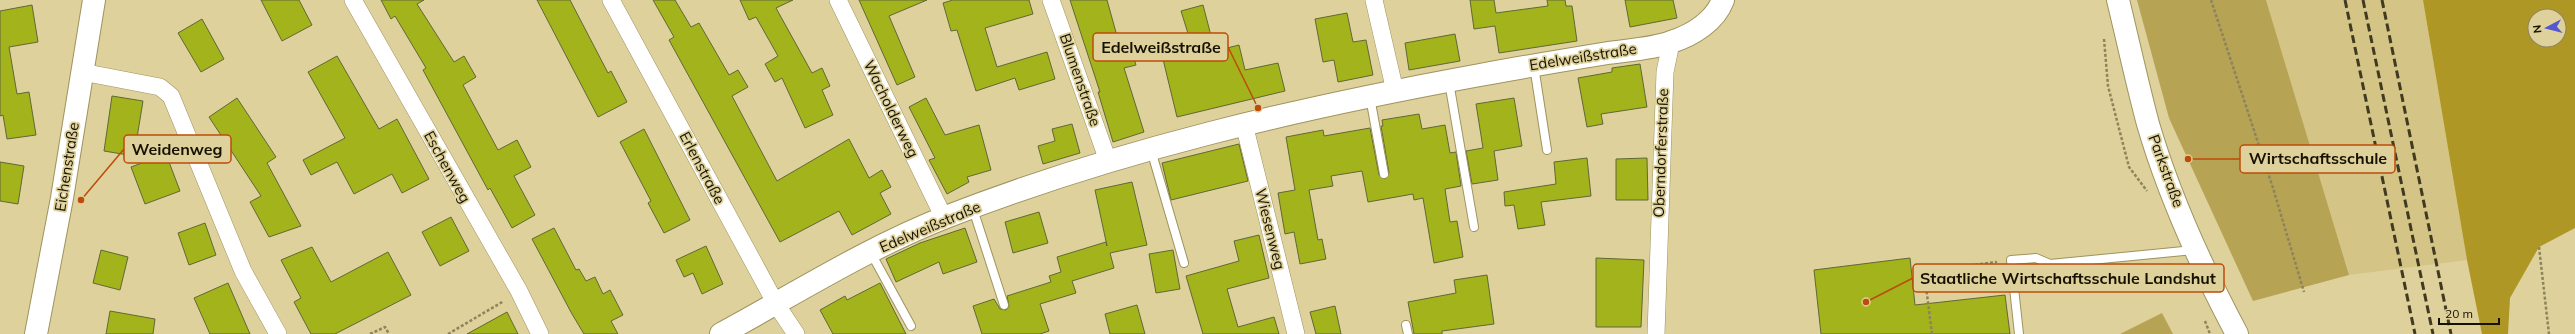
<svg xmlns="http://www.w3.org/2000/svg" width="2575" height="334" viewBox="0 0 2575 334" font-family="Mulish,sans-serif">
<style>
.built{fill:#d4c587}
.green{fill:#b6a354}
.forest{fill:#af9725;fill-rule:evenodd}
.building{fill:#a2b31b;stroke:#616836}
.lines{fill:none;stroke-linecap:round;stroke-linejoin:round}
.lane-casing{stroke:#9f935f;stroke-width:10}
.street-casing{stroke:#9f935f;stroke-width:18}
.secondary-casing{stroke:#9f935f;stroke-width:24}
.path{stroke:#8e845c;stroke-width:2.5;stroke-dasharray:3 2;stroke-linecap:butt}
.lane{stroke:#fff;stroke-width:8}
.street{stroke:#fff;stroke-width:17}
.secondary{stroke:#fff;stroke-width:22}
.rail{stroke:#403a20;stroke-width:3;stroke-dasharray:8 4;stroke-linecap:butt}
.labels{text-anchor:middle;stroke-width:3.5;stroke-linejoin:round;paint-order:stroke}
.street-label{font-size:15px;fill:#171200;stroke:#ded19b}
.leader{fill:none;stroke:#be4b0a;stroke-width:1.5}
.callout-dot{fill:#be4b0a;stroke:#ded19b;stroke-width:1.5}
.callout{fill:#ded19b;stroke:#be4b0a;stroke-width:1.5}
.callout-label{font-size:16px;text-anchor:middle;font-weight:bold;fill:#171200}
</style>
<rect width="100%" height="100%" fill="#ded19b"/>
<!-- built -->
<polygon class="built" points="2266,0 2423,0 2467,260 2349,275"/>
<!-- green -->
<g class="green">
<polygon points="2137,0 2266,0 2349,275 2253,301 2169,118"/>
<polygon points="2162,313 2173,334 2120,334"/>
</g>
<!-- forest -->
<path class="forest" d="M2423 0H2575V228L2539 247 2510 298 2508 334H2482L2467 260ZM2535 16H2559V40H2535Z"/>
<!-- building -->
<g class="building">
<polygon points="261,0 299,0 312,25 282,41"/>
<polygon points="381,0 424,0 417,4 454,62 464,56 476,77 463,85 498,150 517,140 531,167 514,176 535,215 512,228 490,188 488,190 423,70 426,68 395,16 391,19"/>
<polygon points="537,0 570,0 608,73 611,71 627,102 598,117"/>
<polygon points="653,0 675,0 691,27 699,23 729,75 738,70 748,87 732,96 777,181 849,139 869,178 882,170 891,187 880,193 891,214 852,235 839,211 780,242 669,40 674,37"/>
<polygon points="740,0 793,0 776,8 812,73 822,68 830,86 822,90 833,115 805,128 782,78 775,82 765,64 778,56 756,17 749,20"/>
<polygon points="859,0 927,0 889,16 915,77 897,85"/>
<polygon points="953,0 1029,0 1033,14 985,28 997,67 1047,52 1055,79 1019,90 1015,78 976,91 957,30 951,31 943,3"/>
<polygon points="1070,0 1107,0 1117,36 1126,33 1136,65 1124,68 1144,132 1113,142 1098,92 1100,92"/>
<polygon points="1470,0 1494,0 1496,13 1548,6 1547,0 1565,0 1566,6 1572,6 1577,41 1499,53 1495,26 1474,29"/>
<polygon points="1625,0 1673,0 1677,18 1630,27"/>
<polygon points="32,5 38,42 9,47 17,94 29,92 36,135 7,139 3,115 0,116 0,11"/>
<polygon points="1203,5 1215,51 1239,45 1245,70 1278,63 1285,91 1177,117 1161,51 1191,43 1181,11"/>
<polygon points="1347,13 1353,42 1366,40 1373,75 1338,82 1334,60 1323,62 1315,19"/>
<polygon points="202,19 224,59 201,72 178,33"/>
<polygon points="1455,34 1460,61 1409,70 1405,43"/>
<polygon points="337,56 379,129 397,119 429,179 402,193 392,174 354,194 337,162 311,175 303,160 345,138 308,72"/>
<polygon points="1640,64 1647,107 1601,114 1603,124 1587,127 1578,78 1612,72 1612,68"/>
<polygon points="112,96 143,101 134,156 104,151"/>
<polygon points="237,98 276,157 267,163 301,226 269,237 250,202 261,196 209,117"/>
<polygon points="926,98 945,135 979,125 991,170 967,177 969,182 947,194 929,160 935,158 909,107"/>
<polygon points="1514,98 1522,146 1494,151 1498,180 1472,184 1466,151 1483,148 1476,104"/>
<polygon points="1419,114 1422,129 1445,125 1450,153 1456,152 1461,186 1445,189 1450,222 1457,221 1463,257 1434,263 1423,198 1414,200 1413,194 1368,202 1362,171 1331,176 1333,186 1309,190 1318,240 1322,239 1326,259 1300,264 1294,232 1285,234 1278,193 1295,190 1286,137 1323,130 1324,136 1370,128 1379,175 1385,179 1389,173 1381,126 1383,126 1382,120"/>
<polygon points="1072,124 1080,153 1043,164 1038,146 1055,141 1052,129"/>
<polygon points="644,129 690,220 664,233 648,203 651,201 620,142"/>
<polygon points="1239,144 1248,181 1171,200 1162,163"/>
<polygon points="166,154 180,191 145,204 131,167"/>
<polygon points="1587,158 1591,196 1541,202 1545,225 1518,229 1514,205 1505,206 1504,192 1556,184 1554,162"/>
<polygon points="1647,158 1648,200 1616,200 1616,159"/>
<polygon points="0,162 24,166 18,204 0,201"/>
<polygon points="1132,182 1147,245 1110,253 1114,268 1072,281 1076,293 1040,304 1049,331 1040,334 982,334 973,306 994,299 1000,309 1006,310 1009,306 1007,296 1051,282 1049,276 1061,272 1057,257 1106,242 1107,246 1095,190"/>
<polygon points="1039,212 1048,243 1013,253 1005,222"/>
<polygon points="451,217 469,251 440,266 422,232"/>
<polygon points="205,223 216,255 189,265 178,233"/>
<polygon points="554,228 576,270 579,269 586,281 595,277 603,294 610,290 623,315 611,321 618,334 584,334 572,314 532,239"/>
<polygon points="965,228 977,262 943,274 939,262 896,282 886,259 920,243"/>
<polygon points="1259,235 1269,278 1227,289 1238,327 1274,317 1279,334 1203,334 1186,276 1239,261 1234,241"/>
<polygon points="706,246 723,284 702,294 693,273 684,277 676,260"/>
<polygon points="312,247 331,282 388,252 411,295 335,334 311,334 294,302 301,298 281,260"/>
<polygon points="101,250 128,257 120,290 93,283"/>
<polygon points="1173,250 1180,289 1156,293 1149,254"/>
<polygon points="1596,258 1644,260 1641,327 1596,327"/>
<polygon points="1910,258 1915,305 2005,295 2010,334 1821,334 1814,270"/>
<polygon points="1487,275 1494,324 1442,331 1442,334 1414,334 1408,302 1456,293 1454,280"/>
<polygon points="228,283 250,334 210,334 194,298"/>
<polygon points="880,283 906,334 833,334 820,310 845,296 847,300"/>
<polygon points="1137,305 1145,334 1110,334 1105,314"/>
<polygon points="1335,306 1341,334 1316,334 1310,312"/>
<polygon points="110,311 155,319 153,334 106,334"/>
<polygon points="507,312 518,334 467,334"/>
</g>
<g class="lines">
<defs>
<g id="lane">
<polyline points="1534,66 1547,150"/>
<polyline points="1449,82 1474,227"/>
<polyline points="1370,97 1384,174"/>
<polyline points="1151,150 1184,263"/>
<polyline points="973,209 1004,305"/>
<polyline points="871,253 911,326"/>
<polyline points="1406,325 1408,334"/>
<polyline points="2019,334 2011,260 2036,258 2050,264 2194,250"/>
</g>
<g id="street">
<polyline points="353,0 519,291 540,334"/>
<polyline points="611,0 776,304 796,334"/>
<polyline points="838,0 944,218"/>
<polyline points="1051,0 1108,161"/>
<polyline points="1374,0 1395,91"/>
<polyline points="82,72 160,87 171,96 243,271 278,334"/>
<polyline points="1244,124 1296,334"/>
<polyline points="1656,334 1665,72 1671,43"/>
</g>
<g id="secondary">
<path d="M2118 0C2128 41 2137 83 2148 124 2169 196 2202 268 2237 334"/>
<polyline points="36,334 62,198 94,0"/>
<path d="M721 334C795 294 867 248 946 217 1118 150 1299 108 1480 75 1523 67 1565 60 1608 53 1628 50 1652 49 1671 42 1693 35 1715 21 1723 0"/>
</g>
</defs>
<!-- lane casing -->
<use href="#lane" class="lane-casing"/>
<!-- street casing -->
<use href="#street" class="street-casing"/>
<!-- secondary casing -->
<use href="#secondary" class="secondary-casing"/>
<!-- path -->
<g class="path">
<polyline points="2211,0 2273,188 2304,292"/>
<polyline points="2104,39 2108,86 2129,167 2147,191"/>
<polyline points="2539,247 2549,334"/>
<polyline points="2205,321 2210,334"/>
<polyline points="370,334 385,327 389,334"/>
<polyline points="448,334 504,301"/>
<polyline points="1932,334 1924,271 1997,262"/>
</g>
<!-- lane -->
<use href="#lane" class="lane"/>
<!-- street -->
<use href="#street" class="street"/>
<!-- secondary -->
<use href="#secondary" class="secondary"/>
<!-- rail -->
<g class="rail">
<polyline points="2345,0 2415,334"/>
<polyline points="2363,0 2433,334"/>
<polyline points="2382,0 2451,334"/>
</g>
</g>
<g class="labels">
<!-- street labels -->
<g class="street-label">
<text transform="translate(1583 57) rotate(-9)" y="5">Edelweißstraße</text>
<text transform="translate(1080 80) rotate(71)" y="5">Blumenstraße</text>
<text transform="translate(891 109) rotate(64)" y="5">Wacholderweg</text>
<text transform="translate(1661 153) rotate(-88)" y="5">Oberndorferstraße</text>
<text transform="translate(67 167) rotate(-81)" y="5">Eichenstraße</text>
<text transform="translate(447 167) rotate(61)" y="5">Eschenweg</text>
<text transform="translate(702 168) rotate(62)" y="5">Erlenstraße</text>
<text transform="translate(2166 171) rotate(70)" y="5">Parkstraße</text>
<text transform="translate(930 227) rotate(-23)" y="5">Edelweißstraße</text>
<text transform="translate(1270 229) rotate(76)" y="5">Wiesenweg</text>
</g>
</g>
<!-- callouts -->
<path class="leader" d="M1258 108L1228 47M81 200L124 149M2188 159L2240 159M1866 302L1913 278"/>
<g class="callout-dot">
<circle cx="1258" cy="108" r="4"/>
<circle cx="81" cy="200" r="4"/>
<circle cx="2188" cy="159" r="4"/>
<circle cx="1866" cy="302" r="4"/>
</g>
<g class="callout">
<rect x="1093" y="33" width="135" height="28" rx="4"/>
<rect x="124" y="135" width="107" height="28" rx="4"/>
<rect x="2240" y="145" width="155" height="28" rx="4"/>
<rect x="1913" y="264" width="311" height="28" rx="4"/>
</g>
<g class="callout-label">
<text x="1161" y="53">Edelweißstraße</text>
<text x="177" y="155">Weidenweg</text>
<text x="2318" y="164">Wirtschaftsschule</text>
<text x="2068" y="284">Staatliche Wirtschaftsschule Landshut</text>
</g>
<!-- north arrow -->
<g transform="translate(2547 28) rotate(263)"><circle r="19" fill="#ded19b" stroke="#8e855d"/>
<path d="M0-3L7 15L0 10L-7 15Z" fill="#5358cf"/>
<text y="-6" font-size="11" font-weight="bold" text-anchor="middle" fill="#171200">N</text>
</g>
<!-- scale -->
<path d="M2439 318v6h60v-6" fill="none" stroke="#171200" stroke-width="2"/>
<text x="2445" y="318" font-size="12" fill="#171200" stroke="#ded19b" stroke-width="3" paint-order="stroke">20 m</text>
</svg>
